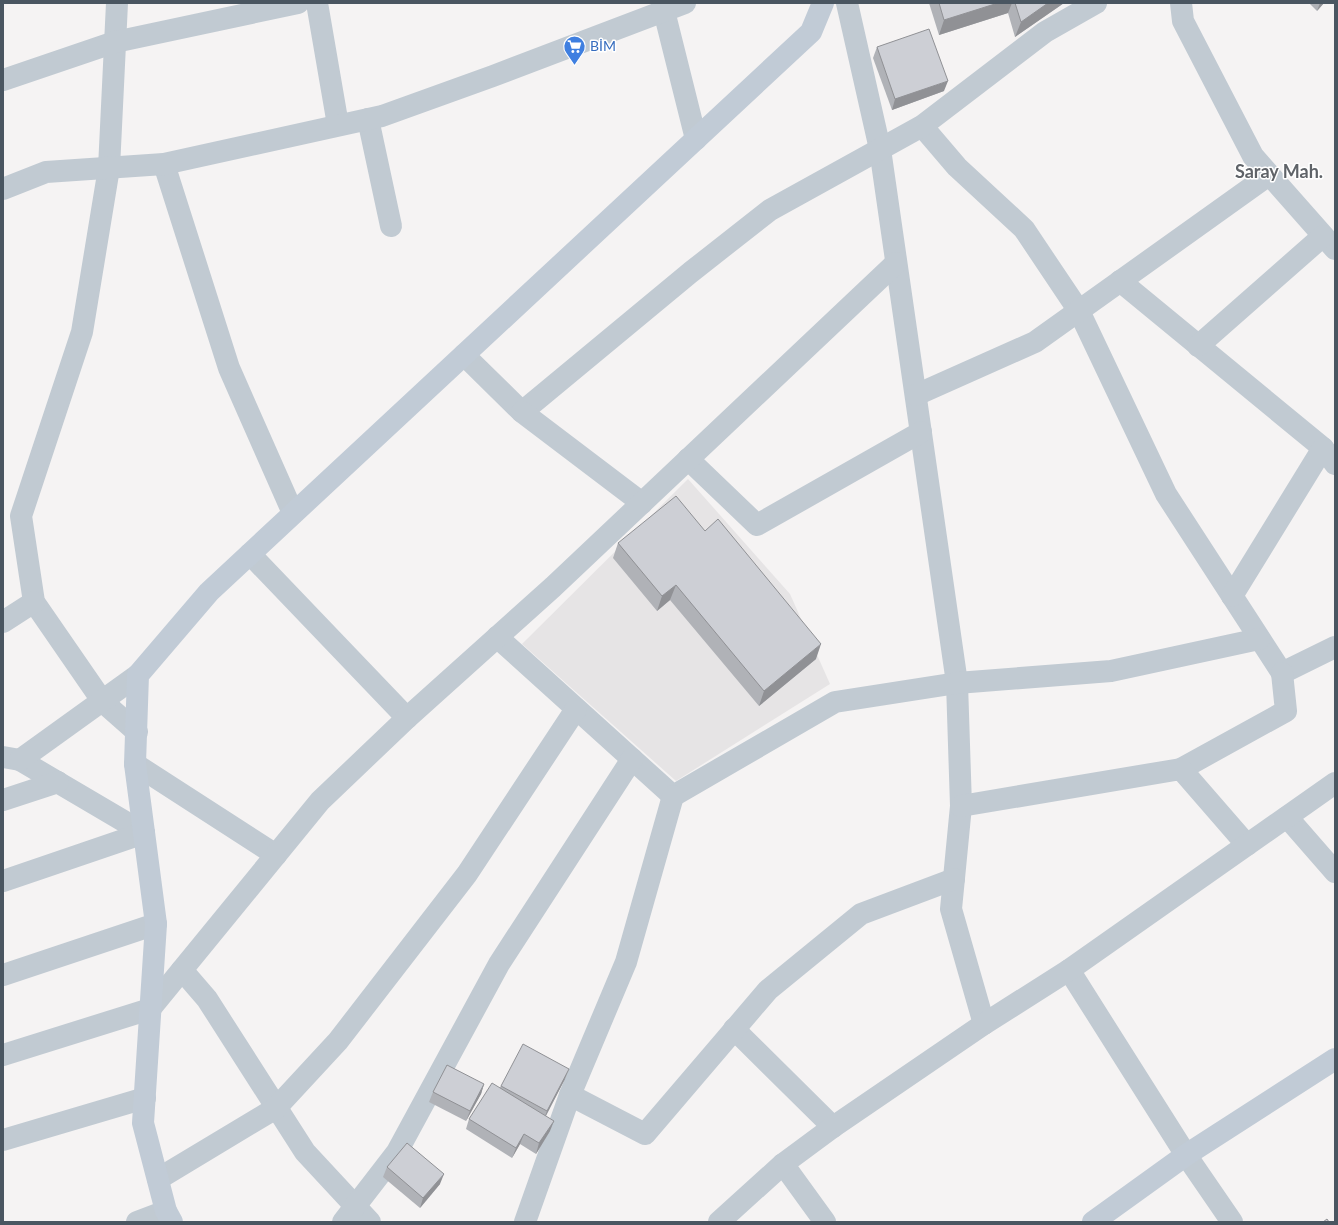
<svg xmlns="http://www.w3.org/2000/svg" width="1338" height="1225" viewBox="0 0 1338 1225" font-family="Lato,sans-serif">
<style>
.education{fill:#e6e4e5}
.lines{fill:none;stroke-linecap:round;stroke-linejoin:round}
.street{stroke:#c1cad2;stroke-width:22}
.secondary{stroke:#c1cbd6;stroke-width:22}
.wall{fill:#b0b2b7}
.shaded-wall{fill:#909195}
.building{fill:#cdcfd5;stroke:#909195}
.labels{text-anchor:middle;stroke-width:3;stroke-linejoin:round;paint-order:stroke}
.shop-label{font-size:14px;fill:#366cbe;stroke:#fff;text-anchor:start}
.district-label{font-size:18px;font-weight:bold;fill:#5f6368;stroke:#fff}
</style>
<rect width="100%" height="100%" fill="#f5f3f3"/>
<!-- education -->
<polygon class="education" points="688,479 790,594 830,684 676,781 522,644"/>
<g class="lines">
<!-- street -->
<g class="street">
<polyline points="117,3 109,168 82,332 21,516 34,602 103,702 137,732"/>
<polyline points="317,3 338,125"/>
<polyline points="662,3 696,139"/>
<polyline points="847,3 880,149 957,683 961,806 951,909 984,1024"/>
<polyline points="1181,3 1183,21 1253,156 1335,249"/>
<polyline points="3,80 115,42 298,3"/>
<polyline points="368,119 391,226"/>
<polyline points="922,126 957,167 1024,229 1079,311 1166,494 1282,673 1335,647"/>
<polyline points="164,164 229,368 293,513"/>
<polyline points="3,189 46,172 164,164 382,116 493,76 685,3"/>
<polyline points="1120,281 1323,448"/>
<polyline points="1198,346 1323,236"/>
<polyline points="464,355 522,412 691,272 770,210 922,126 1045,32 1096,3"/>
<polyline points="916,395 1035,342 1269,175"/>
<polyline points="522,412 642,503"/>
<polyline points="688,459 757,525 921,432"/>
<polyline points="250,554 407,718"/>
<polyline points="1232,596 1323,448 1335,464"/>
<polyline points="3,622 34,602"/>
<polyline points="497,637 673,796 835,702 957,683 1111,671 1259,639"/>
<polyline points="3,757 20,760 144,833"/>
<polyline points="20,760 138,675"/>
<polyline points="135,764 276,855"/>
<polyline points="1181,769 1286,711 1282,673"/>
<polyline points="3,800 58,782"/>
<polyline points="961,806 1181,769 1247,845"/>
<polyline points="1287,817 1335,872"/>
<polyline points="3,881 144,833"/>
<polyline points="182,970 207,999 305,1152 370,1222"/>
<polyline points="1069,970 1186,1155 1232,1222"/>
<polyline points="3,975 156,924"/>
<polyline points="734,1029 833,1127"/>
<polyline points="3,1055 150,1009 320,801 407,718 553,587 896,263"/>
<polyline points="570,1095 645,1134 768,990 861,914 954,879"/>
<polyline points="3,1140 145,1098"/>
<polyline points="783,1164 825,1222"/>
<polyline points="158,1179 276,1108 338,1041 467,874 576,709"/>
<polyline points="137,1222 166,1211"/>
<polyline points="343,1222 397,1152 499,964 632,759"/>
<polyline points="525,1222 570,1095 626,962 673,796"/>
<polyline points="719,1222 783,1164 833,1127 984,1024 1069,970 1335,783"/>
</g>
<!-- secondary -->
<g class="secondary">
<polyline points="172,1222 166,1211 143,1123 156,924 135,764 138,675 209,592 811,32 823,3"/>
<polyline points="1093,1222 1186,1155 1335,1059"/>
</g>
</g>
<!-- wall -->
<g class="wall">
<polygon points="929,3 1064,3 1015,37 1008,13 939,35"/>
<polygon points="1309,3 1324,3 1317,11"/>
<polygon points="877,47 944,91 892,110 873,58"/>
<polygon points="705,531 816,659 759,706 670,600 657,611 613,558 618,543"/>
<polygon points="565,1079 546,1116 550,1131 536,1154 520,1144 512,1158 466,1129 469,1119 500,1087 501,1086"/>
<polygon points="484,1084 481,1094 466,1121 429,1102 433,1092"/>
<polygon points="387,1167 440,1184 420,1208 383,1177"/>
</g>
<!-- shaded-wall -->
<g class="shaded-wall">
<polygon points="998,3 1012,3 1008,13 939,35 944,20"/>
<polygon points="1048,3 1064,3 1015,37 1021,22"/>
<polygon points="1320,3 1324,3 1317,11"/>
<polygon points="948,81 944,91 892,110 895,99"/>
<polygon points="676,585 670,600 657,611 662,596"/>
<polygon points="821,644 816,659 759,706 764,691"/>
<polygon points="569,1069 565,1079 543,1121 547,1111"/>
<polygon points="484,1084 481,1094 466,1121 470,1111"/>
<polygon points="554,1121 550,1131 536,1154 539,1143"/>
<polygon points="524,1134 520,1144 512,1158 516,1148"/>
<polygon points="444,1174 440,1184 420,1208 423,1198"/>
</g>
<!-- building -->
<g class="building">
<polygon points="939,3 998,3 944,20"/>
<polygon points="1015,3 1048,3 1021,22"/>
<polygon points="929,29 948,81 895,99 877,47"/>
<polygon points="676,496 705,531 718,519 821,644 764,691 676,585 662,596 618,543"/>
<polygon points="523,1044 569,1069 547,1111 501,1086"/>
<polygon points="447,1065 484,1084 470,1111 433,1092"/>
<polygon points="492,1083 554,1121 539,1143 524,1134 516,1148 469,1119"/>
<polygon points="407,1143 444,1174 423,1198 387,1167"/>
<polygon points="1327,1219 1329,1222 1323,1222"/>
</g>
<!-- icons -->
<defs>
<symbol id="supermarket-pin" viewBox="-11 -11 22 30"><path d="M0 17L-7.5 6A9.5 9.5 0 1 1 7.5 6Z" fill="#3f7fe0" stroke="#fff"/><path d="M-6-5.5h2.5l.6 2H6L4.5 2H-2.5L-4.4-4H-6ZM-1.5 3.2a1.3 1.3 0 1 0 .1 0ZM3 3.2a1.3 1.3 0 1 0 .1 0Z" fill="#fff"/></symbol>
</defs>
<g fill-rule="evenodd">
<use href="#supermarket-pin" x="562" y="34" width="25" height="34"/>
</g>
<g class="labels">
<!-- shop labels -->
<g class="shop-label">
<text x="590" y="51">BİM</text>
</g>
<!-- district labels -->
<g class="district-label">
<text x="1279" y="178">Saray Mah.</text>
</g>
</g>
<!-- border -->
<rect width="1338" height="1225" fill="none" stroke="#4a5661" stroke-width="8"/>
</svg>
